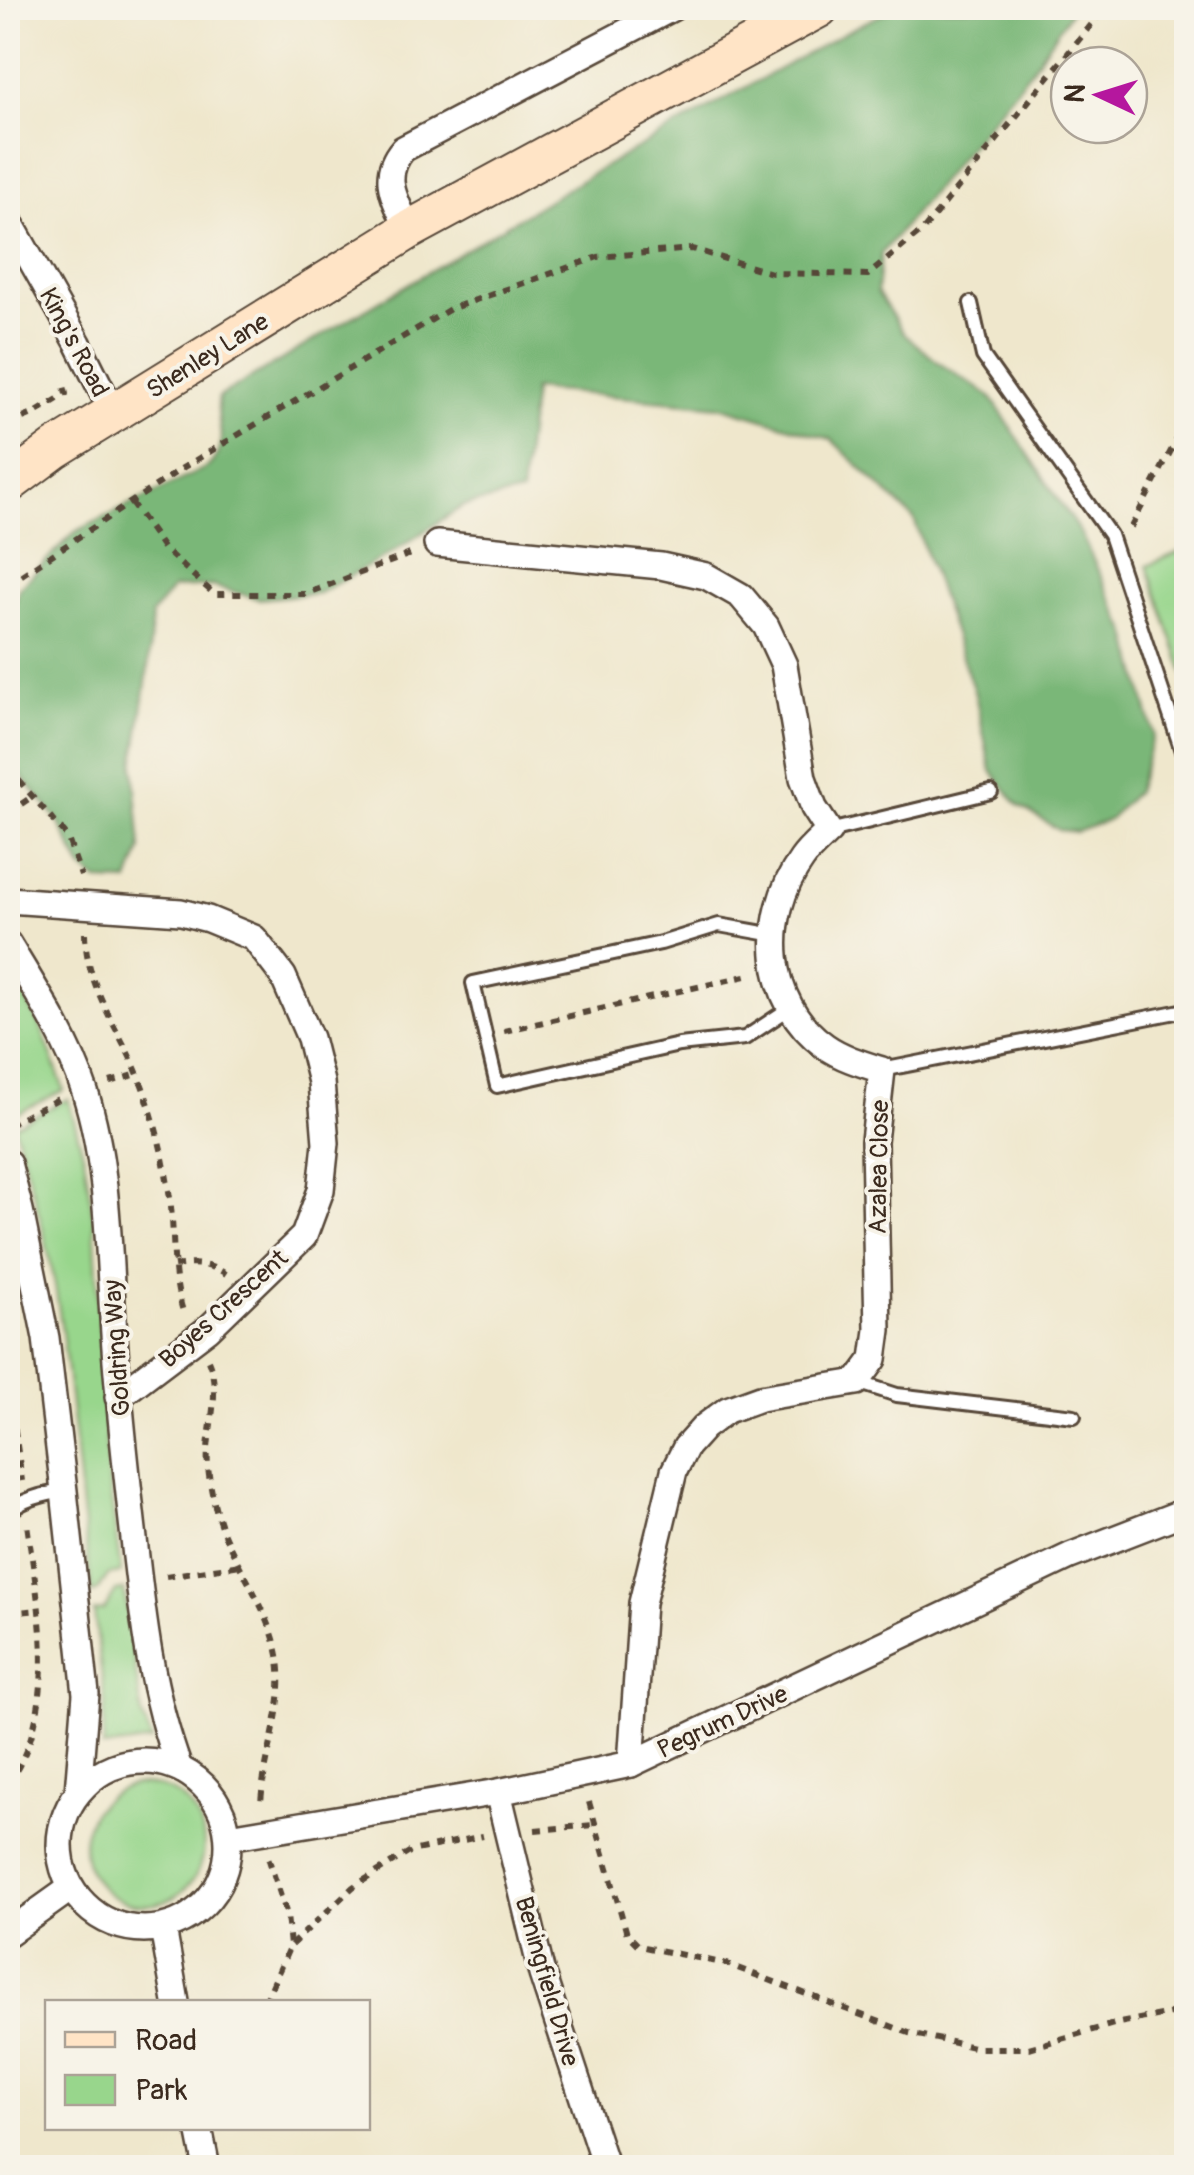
<svg xmlns="http://www.w3.org/2000/svg" width="1194" height="2175" viewBox="0 0 1194 2175" font-family="Pangolin,sans-serif">
<style>
.green{fill:#98d68c;stroke:#6a8055;stroke-width:2.5}
.forest{fill:#7ab778;stroke:#5a704b;stroke-width:2.5}
.lines{fill:none;stroke-linecap:round;stroke-linejoin:round}
.service-casing{stroke:#564638;stroke-width:18}
.minor-casing{stroke:#564638;stroke-width:30}
.secondary-casing{stroke:#564638;stroke-width:42}
.path{stroke:#564638;stroke-width:6;stroke-dasharray:8 8;stroke-linecap:butt}
.service{stroke:#fff;stroke-width:12}
.minor{stroke:#fff;stroke-width:25}
.secondary{stroke:#ffe4c6;stroke-width:38}
.labels{text-anchor:middle;stroke-width:8;stroke-linejoin:round;paint-order:stroke}
.street-label{font-size:25px;fill:#3b2a1e;stroke:#f7f3e8}
</style>
<rect width="100%" height="100%" fill="#f7f3e8"/>
<filter id="ink" filterUnits="userSpaceOnUse"><feTurbulence type="fractalNoise" baseFrequency=".01" numOctaves="2"/><feDisplacementMap in="SourceGraphic" scale="20" xChannelSelector="R" yChannelSelector="G"/><feConvolveMatrix kernelMatrix="1 2 1 2 8 2 1 2 1" color-interpolation-filters="sRGB"/></filter>
<filter id="wash" filterUnits="userSpaceOnUse"><feTurbulence type="fractalNoise" baseFrequency=".0048" numOctaves="4" result="noise"/><feDisplacementMap in="SourceGraphic" scale="40" xChannelSelector="R" yChannelSelector="G"/><feGaussianBlur stdDeviation="2.25" result="paint"/><feColorMatrix in="noise" values="0 0 0 0 0 0 0 0 0 0 0 0 0 0 0 0 0 1.4 0 .05"/><feComposite in="paint" operator="in"/></filter>
<g filter="url(#wash)">
<rect width="100%" height="100%" fill="#efe7cc"/>
<!-- green -->
<g class="green">
<polygon points="1186,549 1186,679 1147,566"/>
<polygon points="8,968 40,1025 64,1090 11,1116 8,1107"/>
<path d="M68 1099 84 1157 94 1222 108 1475 121 1573 108 1575 97 1592 92 1593C79 1497 73 1400 58 1304 49 1244 31 1184 14 1126Z"/>
<polygon points="124,1590 142,1715 152,1741 103,1748 105,1703 94,1612 104,1610 116,1591"/>
<circle cx="144" cy="1845" r="60"/>
</g>
<!-- forest -->
<path class="forest" d="M895 8H1073L1028 74 881 254 877 292 905 335 939 363 990 396 1081 534 1128 634 1154 735 1136 791 1109 820 1077 832 1059 830 1018 805 991 770 975 694 914 519 831 439 720 406 533 389 521 493 463 506 390 554 319 593 259 599 212 586 173 588 152 614 148 669 134 766 141 849 129 882 98 881 81 867 57 819 19 773 8 747V627L19 588 75 532 209 466C233 438 213 427 219 397L607 165 849 30Z"/>
</g>
<g filter="url(#ink)">
<g class="lines">
<defs>
<g id="service">
<polyline points="971,303 983,356 1110,535 1186,763"/>
<polyline points="829,831 991,792"/>
<polyline points="775,935 719,925 661,943 473,983 497,1086 679,1045 745,1038 790,1008"/>
<polyline points="882,1070 1186,1010"/>
<polyline points="857,1382 897,1395 1074,1416"/>
<path d="M8 1514C20 1499 45 1494 64 1491"/>
</g>
<g id="minor">
<polyline points="8,219 78,343 113,413"/>
<path d="M409 230C396 201 379 177 403 149L672 8"/>
<path d="M437 544 661 566 706 576 741 596 766 626 784 665 803 778 814 808 829 831C820 840 809 849 802 859 760 917 765 1003 825 1046 842 1058 863 1064 882 1070L874 1141 878 1330 874 1359 857 1382 760 1398 727 1410 704 1427 686 1447 674 1471 642 1603 631 1764"/>
<polyline points="8,900 181,912 208,919 254,938 283,976 310,1038 321,1082 326,1143 321,1190 304,1236 208,1329 118,1397"/>
<path d="M8 944C36 990 68 1040 85 1092 108 1164 108 1243 113 1318 117 1389 125 1459 133 1530 142 1612 150 1690 179 1768"/>
<polyline points="8,1163 20,1210 46,1338 64,1491 86,1694 78,1792"/>
<circle cx="144" cy="1845" r="84"/>
<polyline points="498,1792 542,1974 606,2168"/>
<polyline points="229,1837 498,1792 631,1764 1070,1556 1186,1511"/>
<polyline points="163,1928 176,2002"/>
<polyline points="8,1933 71,1888"/>
<polyline points="199,2128 207,2168"/>
</g>
<polyline id="secondary" points="8,484 55,449 409,230 819,8"/>
</defs>
<!-- service casing -->
<use href="#service" class="service-casing"/>
<!-- minor casing -->
<use href="#minor" class="minor-casing"/>
<!-- secondary casing -->
<use href="#secondary" class="secondary-casing"/>
<!-- path -->
<g class="path">
<polyline points="8,424 35,413 66,394 64,386"/>
<polyline points="131,502 163,548 214,594 305,594 413,553"/>
<polyline points="1131,527 1186,422"/>
<polyline points="8,584 184,467 450,309 598,257 692,249 772,273 868,275 923,230 1105,8"/>
<polyline points="8,768 67,836 81,876"/>
<polyline points="8,813 33,796"/>
<path d="M85 933C86 985 116 1024 136 1070 153 1110 164 1156 170 1198 175 1237 171 1277 184 1314"/>
<polyline points="504,1031 750,975"/>
<polyline points="110,1082 138,1074"/>
<polyline points="8,1125 60,1098"/>
<path d="M174 1266C193 1263 209 1263 226 1274"/>
<path d="M208 1360C223 1395 205 1431 208 1467 210 1487 216 1516 224 1534 242 1576 272 1614 279 1661 286 1706 262 1761 261 1806"/>
<polyline points="8,1381 22,1481"/>
<polyline points="166,1576 241,1565"/>
<polyline points="8,1609 18,1612 40,1610"/>
<path d="M8 1784C61 1706 39 1611 27 1524"/>
<polyline points="589,1802 627,1934 639,1946 727,1964 909,2033 978,2048 1029,2048 1114,2024 1186,2010"/>
<polyline points="535,1830 595,1825"/>
<polyline points="291,1945 353,1887 411,1851 483,1836"/>
<polyline points="265,2002 290,1946 287,1915 268,1857"/>
</g>
<!-- service -->
<use href="#service" class="service"/>
<!-- minor -->
<use href="#minor" class="minor"/>
<!-- secondary -->
<use href="#secondary" class="secondary"/>
</g>
</g>
<g class="labels">
<!-- street labels -->
<g class="street-label">
<text transform="translate(75 342) rotate(62)" y="9">King's Road</text>
<text transform="translate(207 355) rotate(-32)" y="9">Shenley Lane</text>
<text transform="translate(878 1167) rotate(-89)" y="9">Azalea Close</text>
<text transform="translate(223 1308) rotate(-42)" y="9">Boyes Crescent</text>
<text transform="translate(116 1348) rotate(-94)" y="9">Goldring Way</text>
<text transform="translate(722 1721) rotate(-25)" y="9">Pegrum Drive</text>
<text transform="translate(548 1981) rotate(74)" y="9">Beningfield Drive</text>
</g>
</g>
<!-- margin -->
<rect width="1194" height="2175" fill="none" stroke="#f7f3e8" stroke-width="40"/>
<!-- legend -->
<rect x="45" y="2000" width="325" height="130" fill="#f7f3e8" stroke="#aca397" stroke-width="2.5"/>
<rect x="65" y="2032" width="50" height="15" fill="#ffe4c6" stroke="#aca397" stroke-width="2.5"/>
<text x="135" y="2050" font-size="30" fill="#3b2a1e">Road</text>
<rect x="65" y="2075" width="50" height="30" fill="#98d68c" stroke="#aca397" stroke-width="2.5"/>
<text x="135" y="2100" font-size="30" fill="#3b2a1e">Park</text>
<!-- north arrow -->
<g transform="translate(1099 95) rotate(274)"><circle r="48" fill="#f7f3e8" stroke="#aca397" stroke-width="2.5"/>
<path d="M0-8L18 38L0 25L-18 38Z" fill="#b5179e"/>
<text y="-15" font-size="28" font-weight="bold" text-anchor="middle" fill="#3b2a1e">N</text>
</g>
</svg>
